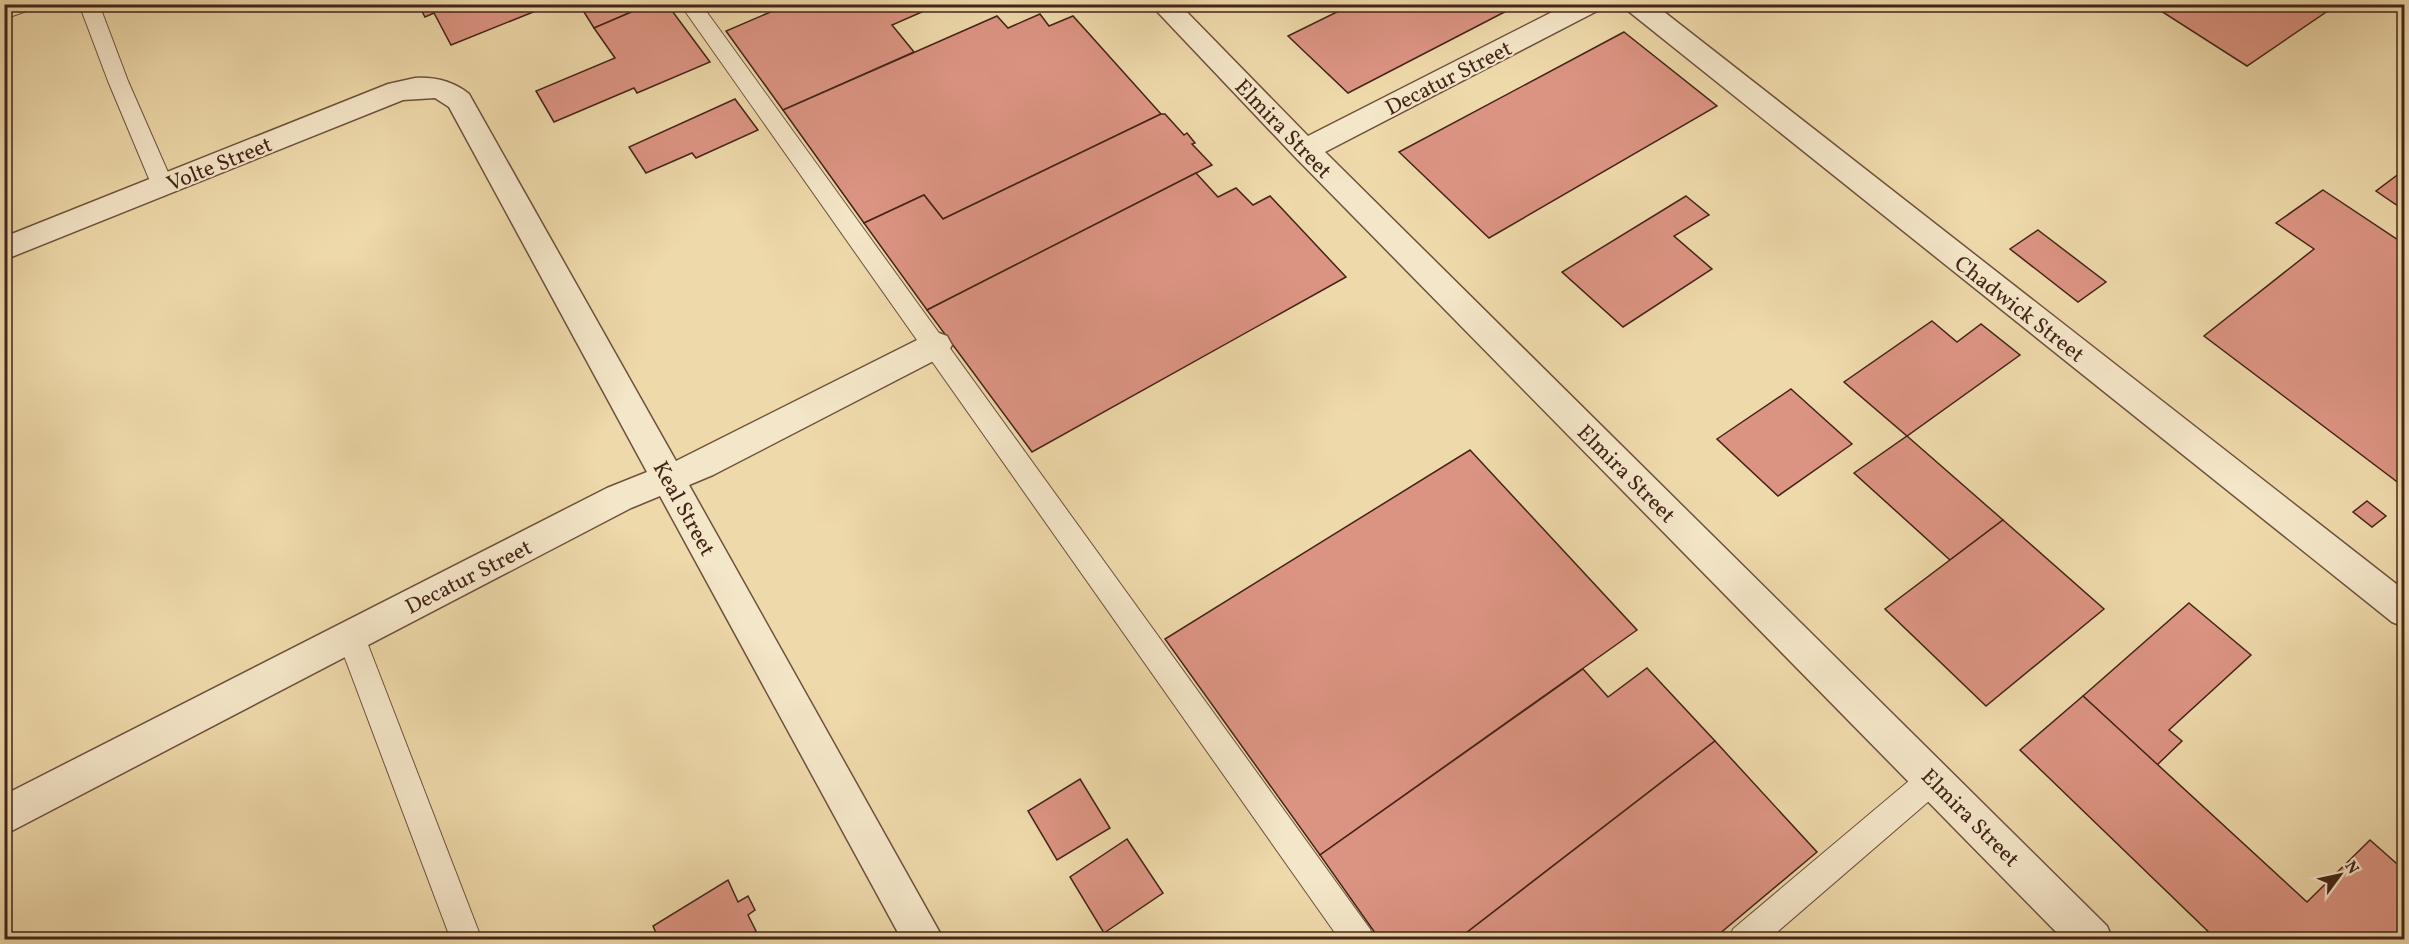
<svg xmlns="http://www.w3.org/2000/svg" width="2409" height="944" viewBox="0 0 2409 944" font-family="Vollkorn,serif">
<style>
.building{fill:#dc9482;stroke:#442418;stroke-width:1.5}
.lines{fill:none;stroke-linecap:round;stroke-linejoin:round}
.service-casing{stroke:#6e513c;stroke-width:2}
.minor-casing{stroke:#6e513c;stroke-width:3}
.service{fill:#f4e6c8;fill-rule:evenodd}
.minor{fill:#f4e6c8;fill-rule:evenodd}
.labels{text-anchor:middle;stroke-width:4.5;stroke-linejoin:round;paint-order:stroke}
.street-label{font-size:22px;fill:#442418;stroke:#f4e6c8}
</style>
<rect width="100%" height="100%" fill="#eed9aa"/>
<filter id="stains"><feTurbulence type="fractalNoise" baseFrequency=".00333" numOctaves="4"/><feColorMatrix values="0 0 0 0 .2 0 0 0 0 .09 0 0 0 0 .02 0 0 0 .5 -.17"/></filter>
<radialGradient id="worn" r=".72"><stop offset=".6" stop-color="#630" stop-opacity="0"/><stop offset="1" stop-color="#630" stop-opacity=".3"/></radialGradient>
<!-- building -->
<g class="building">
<polygon points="418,4 553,4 451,45 434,13 425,17"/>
<polygon points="579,4 650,4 594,28"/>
<polygon points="650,4 667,4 710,62 637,93 634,88 554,122 536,91 615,58 594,28"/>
<polygon points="789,4 940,4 892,25 914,52 783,110 726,31"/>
<polygon points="1353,4 1520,4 1348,93 1288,36"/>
<polygon points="2150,4 2338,4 2247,66"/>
<polygon points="1040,14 1049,26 1073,16 1161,114 943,219 924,195 864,223 783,110 997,16 1008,28"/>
<polygon points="1624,32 1717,106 1489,238 1399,152"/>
<polygon points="735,99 758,130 696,158 692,153 646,173 629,147"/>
<polygon points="1161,114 1165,114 1184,135 1187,133 1195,143 1192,144 1212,165 927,310 864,223 924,195 943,219"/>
<polygon points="2404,170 2404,210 2376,191"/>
<polygon points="1196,173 1218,197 1236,188 1253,205 1270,196 1346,277 1032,452 927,310"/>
<polygon points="2323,190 2404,244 2404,487 2204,336 2314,249 2276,223"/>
<polygon points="1686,196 1709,215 1674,236 1712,269 1623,327 1562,272"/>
<polygon points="2038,230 2106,282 2078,302 2010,249"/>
<polygon points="1932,321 1957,342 1981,324 2020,355 1907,436 1844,382"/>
<polygon points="1791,389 1852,444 1778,496 1717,439"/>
<polygon points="1907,436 2003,520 1950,560 1854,473"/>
<polygon points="1470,450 1637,630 1320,855 1165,639"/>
<polygon points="2367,501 2386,516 2372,527 2353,512"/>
<polygon points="2003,520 2104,609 1986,706 1885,609"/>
<polygon points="2189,603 2251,655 2169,730 2182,741 2157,765 2083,696"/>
<polygon points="1647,668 1715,741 1457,940 1380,940 1320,855 1583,669 1608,697"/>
<polygon points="2083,696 2307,902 2370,840 2404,870 2404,940 2217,940 2020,750"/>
<polygon points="1715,741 1817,852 1712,940 1457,940"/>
<polygon points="1080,779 1110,828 1057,860 1028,811"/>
<polygon points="1127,839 1163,893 1104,933 1070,877"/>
<polygon points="728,880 738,902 748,896 755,910 748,915 756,931 743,940 659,940 653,926"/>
</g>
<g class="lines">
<defs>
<g id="service">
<polygon points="4,4 35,4 32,9 4,19"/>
<polygon points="79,4 99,4 128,81 174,186 171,192 163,194 155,192 152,186 108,81"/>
<polygon points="680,4 701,4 1370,929 1374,940 1340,940"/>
<polygon points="351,624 361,628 365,637 482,940 451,940 337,637 341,628"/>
<polygon points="1933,765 1943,769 1948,779 1943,789 1768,940 1729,940 1733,929 1923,769"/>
</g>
<g id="minor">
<polygon points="1150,4 1179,4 1308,136 1568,4 1603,4 1599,10 1325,152 2107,926 2113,940 2064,940 1295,157"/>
<polygon points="1623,4 1654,4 2404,590 2404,627 2392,622 1627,10"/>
<path d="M415 78C435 77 453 81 469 94L676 461 925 336 936 332 947 336 952 345 947 354 713 475 689 485 944 940H902L660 496 631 508 4 835V795L607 488 647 472 449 107 435 98 403 100 4 260V237L388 84Z"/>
</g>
</defs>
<!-- service casing -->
<use href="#service" class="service-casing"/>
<!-- minor casing -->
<use href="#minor" class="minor-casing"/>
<!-- service -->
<use href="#service" class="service"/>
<!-- minor -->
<use href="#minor" class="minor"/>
</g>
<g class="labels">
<!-- street labels -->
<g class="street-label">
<text transform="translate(1448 77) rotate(-27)" y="8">Decatur Street</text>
<text transform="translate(1284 128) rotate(46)" y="8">Elmira Street</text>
<text transform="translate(219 163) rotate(-22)" y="8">Volte Street</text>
<text transform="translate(2020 308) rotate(38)" y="8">Chadwick Street</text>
<text transform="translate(1627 473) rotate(45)" y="8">Elmira Street</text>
<text transform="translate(685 508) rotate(61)" y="8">Keal Street</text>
<text transform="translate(468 576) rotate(-27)" y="8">Decatur Street</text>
<text transform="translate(1971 817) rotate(45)" y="8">Elmira Street</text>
</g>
</g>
<!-- margin -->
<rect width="2409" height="944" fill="none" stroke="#eed9aa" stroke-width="24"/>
<rect x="6" y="6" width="2397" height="932" fill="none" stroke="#442418" stroke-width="3"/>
<rect x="12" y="12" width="2385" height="920" fill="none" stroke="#442418" stroke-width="1.5"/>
<!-- north arrow -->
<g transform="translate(2340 875) rotate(57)" stroke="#f4e6c8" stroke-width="4.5" paint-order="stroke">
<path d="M0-4.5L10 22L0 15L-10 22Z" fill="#442418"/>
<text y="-9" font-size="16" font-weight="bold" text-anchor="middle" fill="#442418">N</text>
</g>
<rect width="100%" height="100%" filter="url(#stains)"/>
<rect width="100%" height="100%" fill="url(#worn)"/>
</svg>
